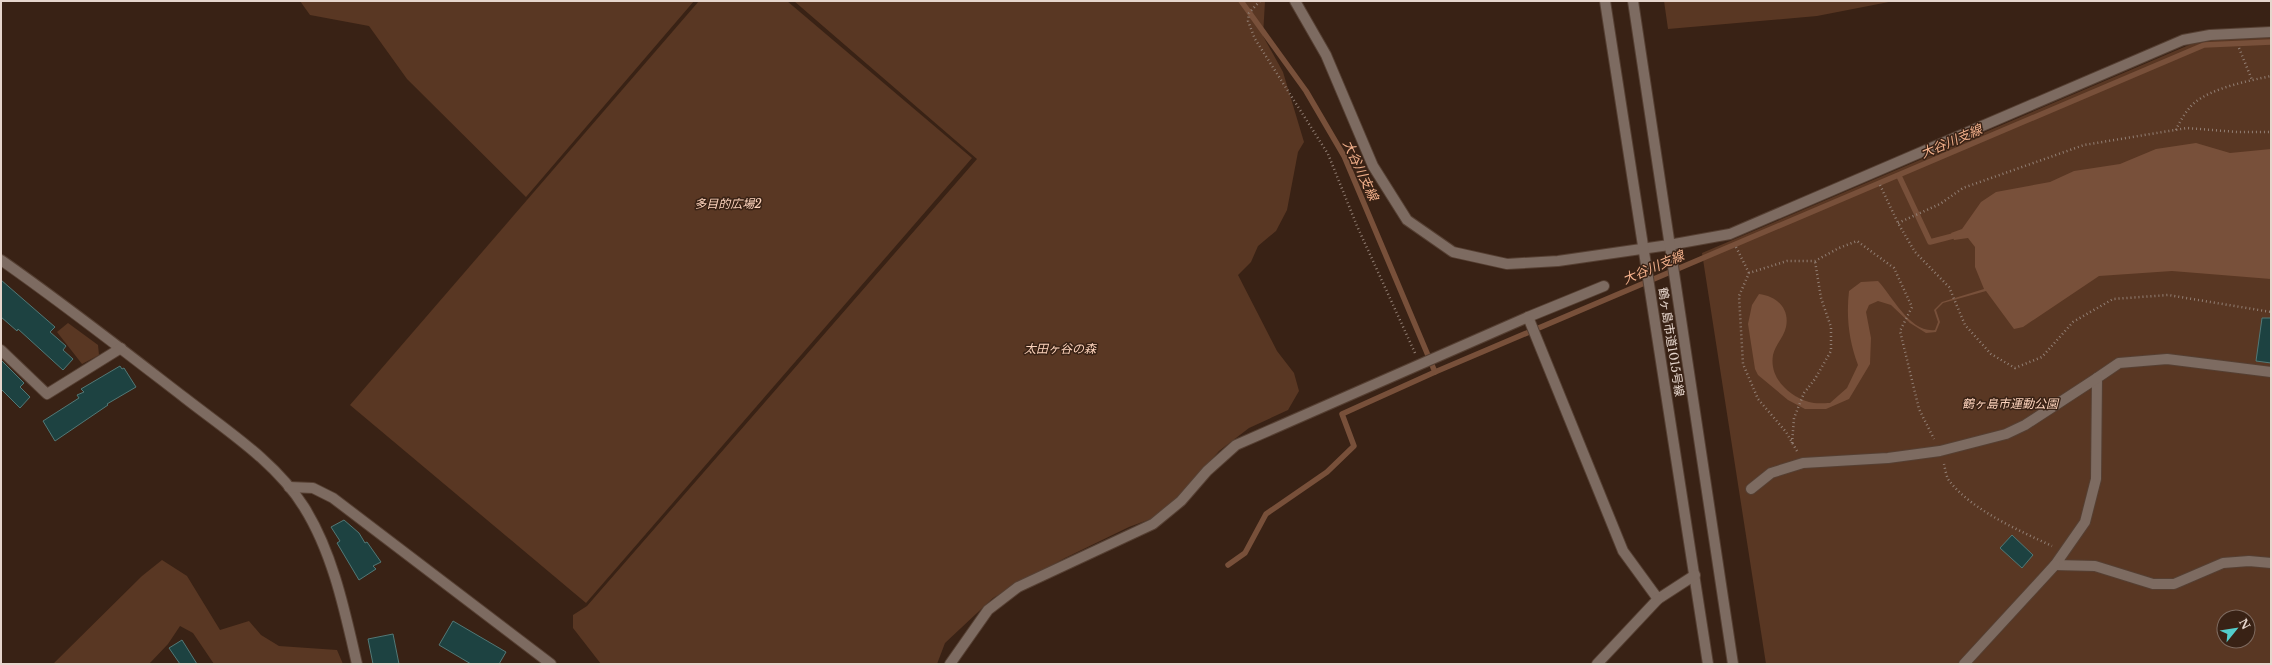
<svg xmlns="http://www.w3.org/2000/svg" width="2272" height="665" viewBox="0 0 2272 665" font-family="'Libre Baskerville','Noto Sans JP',serif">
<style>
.green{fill:#593723;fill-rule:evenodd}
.water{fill:#78503a}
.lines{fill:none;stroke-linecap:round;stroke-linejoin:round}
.stream{stroke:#78503a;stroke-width:5.5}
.building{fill:#1d4241;stroke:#527876}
.minor-casing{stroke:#553f32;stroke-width:12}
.path{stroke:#927f74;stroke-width:2.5;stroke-dasharray:1 3;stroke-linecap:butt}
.minor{stroke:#7d6b61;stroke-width:10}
.labels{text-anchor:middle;stroke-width:3;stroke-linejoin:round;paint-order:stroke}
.park-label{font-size:12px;font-style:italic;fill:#fed4bd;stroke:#392215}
.street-label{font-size:12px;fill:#e6d6cd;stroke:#392215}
.water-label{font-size:13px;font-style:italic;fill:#f4b18c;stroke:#392215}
</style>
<rect width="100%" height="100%" fill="#392215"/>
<!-- green -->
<g class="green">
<polygon points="300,1 694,1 526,197 407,79 369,26 310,15"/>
<polygon points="699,1 787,1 972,158 586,603 350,405"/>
<polygon points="794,1 1265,1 1263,36 1283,72 1304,142 1298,152 1287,210 1276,231 1258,246 1251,262 1238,275 1277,351 1294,373 1299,391 1288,410 1249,428 1219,451 1179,498 1156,517 1129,527 1065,558 993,598 945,643 937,664 601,664 573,628 573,615 587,606 977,159"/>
<polygon points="1664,1 1894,1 1817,16 1668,29"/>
<path d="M2271 33V664H1766L1702 253 2203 39ZM2224 617H2248V641H2224Z"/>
<polygon points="68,323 98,345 99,355 82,364 57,332"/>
<polygon points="162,560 187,576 220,630 249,621 261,635 279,646 337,650 343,664 214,664 193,633 180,626 168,644 149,664 53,664 142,576"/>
</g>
<!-- water -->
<path class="water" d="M2196 143 2230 153 2271 149V279L2172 271 2099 276 2023 327 2014 329 1986 291 1943 303 1936 310 1940 322 1936 332 1926 333 1910 323 1891 305 1878 301 1869 305 1866 312 1871 338 1870 364 1849 399 1826 409H1805L1788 400 1758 375 1755 369 1748 324 1752 305 1759 294C1776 296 1790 308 1786 327 1784 337 1775 345 1773 355 1769 378 1789 396 1809 402 1815 404 1824 403 1830 403L1847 388 1858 365C1849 341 1846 317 1849 291L1861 282 1878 281C1893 297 1910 333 1935 330L1938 322 1934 310 1942 302 1984 289 1975 267V247L1968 238 1954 240 1951 233 1962 229 1981 202 1996 192 2050 182 2074 171 2120 164 2156 149Z"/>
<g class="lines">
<!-- stream -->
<g class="stream">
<polyline points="1241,1 1306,91 1344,156 1435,372 2204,45 2271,42"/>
<polyline points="1899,176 1930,242 1953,236"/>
<polyline points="1228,565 1245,553 1266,514 1327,472 1354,446 1342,414 1435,372"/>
</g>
</g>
<!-- building -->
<g class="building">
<polygon points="1,280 55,327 50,332 66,346 63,350 73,359 63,370 18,329 17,331 1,317"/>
<polygon points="2262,318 2271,318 2271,363 2256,361"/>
<polygon points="1,360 24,383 20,387 30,397 20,408 1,389"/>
<polygon points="120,366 122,369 124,368 136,387 107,404 108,405 55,441 43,421 79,398 77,395 84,392 81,389"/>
<polygon points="344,520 359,533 365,543 367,542 381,562 373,566 376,569 359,580 337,543 340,541 331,527"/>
<polygon points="2012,535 2033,555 2022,568 2000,548"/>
<polygon points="453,621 506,652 499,664 471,664 439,645"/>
<polygon points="393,634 399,664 373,664 368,639"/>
<polygon points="182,640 197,664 180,664 169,648"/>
</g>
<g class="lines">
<defs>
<g id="minor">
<polyline points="1295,1 1326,55 1373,166 1407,220 1453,252 1507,264 1558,261 1669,245 1730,234 2183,40 2210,35 2271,32"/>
<polyline points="1605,1 1708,664"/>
<polyline points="1633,1 1733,664"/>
<path d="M1 260C64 304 124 351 185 398 226 430 276 462 304 507 333 553 345 612 357 664"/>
<polyline points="1528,317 1623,551 1658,599 1695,575"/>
<polyline points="1,350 47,394 121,348"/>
<polyline points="2271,372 2167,359 2119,363 2097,378 2096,479 2085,522 2055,565 2095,566 2153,584 2174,584 2223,563 2249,561 2271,563"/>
<polyline points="289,487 313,488 333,498 551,664"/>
<polyline points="1751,489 1771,473 1803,463 1888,458 1940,451 2006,434 2025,425 2097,378"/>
<polyline points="950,664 988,610 1018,587 1153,524 1181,501 1207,471 1236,445 1528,317 1604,286"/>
<polyline points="1597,664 1658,599"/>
<polyline points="1964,664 2055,565"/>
</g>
</defs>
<!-- minor casing -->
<use href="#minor" class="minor-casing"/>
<!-- path -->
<g class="path">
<polyline points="1260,1 1249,13 1248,21 1255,39 1328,154 1357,226 1415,353"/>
<polyline points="2239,48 2252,80"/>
<path d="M2176 130C2180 121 2186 111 2193 104 2211 88 2248 81 2271 76"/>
<polyline points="1880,185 1898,223 1915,252 1949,287 1965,325 1991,354 2015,368 2042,357 2073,322 2113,299 2168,295 2271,312"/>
<polyline points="1898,223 1940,204 1963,188 2084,145 2187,128 2237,132 2271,132"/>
<polyline points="1736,247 1749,273"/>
<polyline points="1792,443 1794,418 1804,393 1815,379 1831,351 1831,327 1821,298 1815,261"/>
<polyline points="1797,451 1786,432 1758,399 1743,364 1739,296 1749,273 1787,261 1815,261 1839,248 1857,241 1894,268 1912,307 1900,331 1919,409 1934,439"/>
<path d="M1944 464C1945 468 1946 475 1948 479 1969 509 2020 531 2052 546"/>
</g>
<!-- minor -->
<use href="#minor" class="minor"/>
</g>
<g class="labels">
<!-- park labels -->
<g class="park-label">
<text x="728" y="208">多目的広場2</text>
<text x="1060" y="353">太田ヶ谷の森</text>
<text x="2010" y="408">鶴ヶ島市運動公園</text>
</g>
<!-- street labels -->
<g class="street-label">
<text transform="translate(1671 342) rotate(81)" y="4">鶴ヶ島市道1015号線</text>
</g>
<!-- water labels -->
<g class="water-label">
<text transform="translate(1951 141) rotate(-23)" y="5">大谷川支線</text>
<text transform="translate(1361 170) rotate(65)" y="5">大谷川支線</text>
<text transform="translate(1653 267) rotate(-23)" y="5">大谷川支線</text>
</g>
</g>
<!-- border -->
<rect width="2272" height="665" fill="none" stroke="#e6d6cd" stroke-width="4"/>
<!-- north arrow -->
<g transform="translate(2236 629) rotate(60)"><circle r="19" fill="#392215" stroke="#7e6a5f"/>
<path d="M0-3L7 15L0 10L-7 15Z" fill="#53cdcb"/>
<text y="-6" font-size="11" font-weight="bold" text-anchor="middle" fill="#e6d6cd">N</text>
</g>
</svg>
